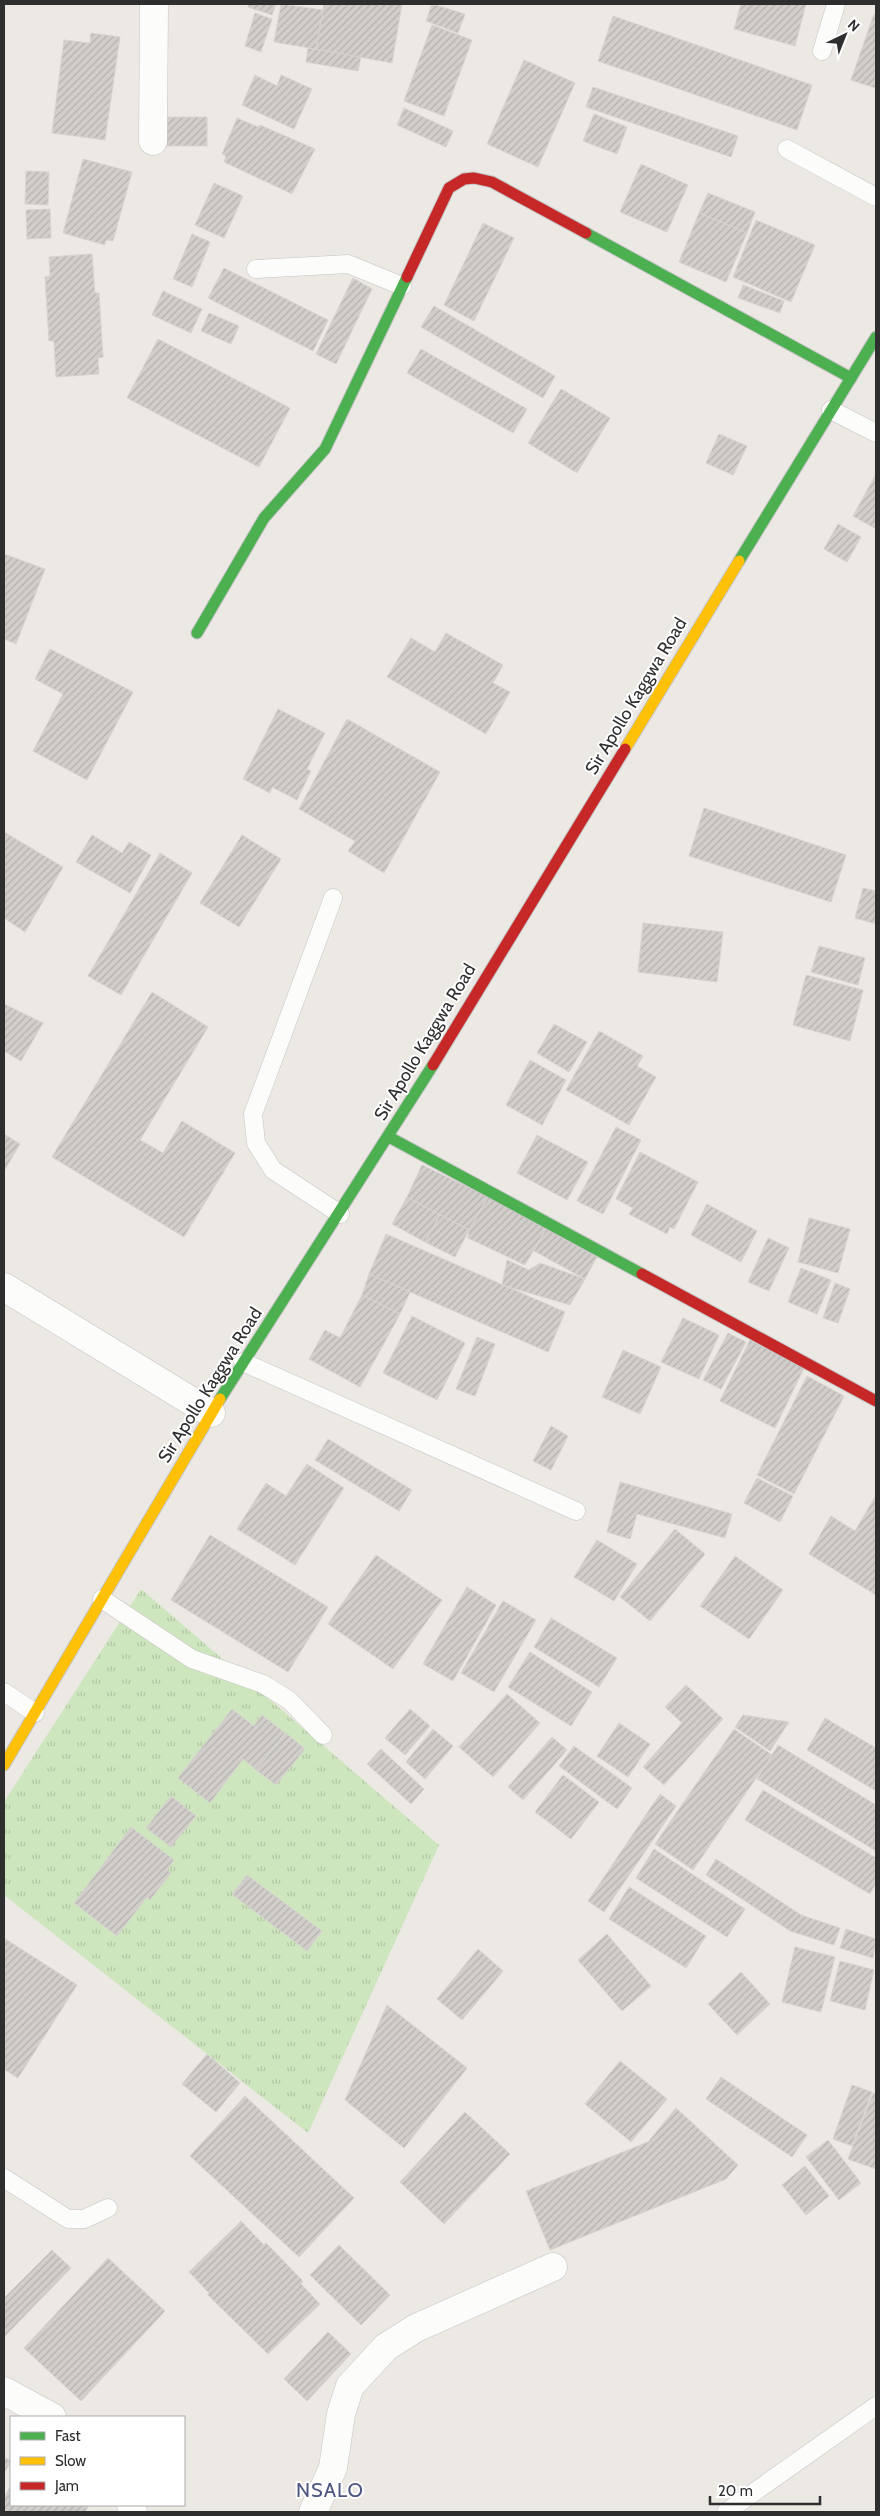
<svg xmlns="http://www.w3.org/2000/svg" width="880" height="2516" viewBox="0 0 880 2516" font-family="Cabin,sans-serif">
<style>
.grass{fill:url(#grass-tufts)}
.building{fill:url(#building-hatch);stroke:#d7d4d0}
.lines{fill:none;stroke-linecap:round;stroke-linejoin:round}
.lane-casing{stroke:#c5c4c5;stroke-width:19}
.street-casing{stroke:#c5c4c5;stroke-width:29}
.fast-casing{stroke:#c5c4c5;stroke-width:13}
.slow-casing{stroke:#c5c4c5;stroke-width:13}
.jam-casing{stroke:#c5c4c5;stroke-width:13}
.lane{stroke:#fcfcfb;stroke-width:18}
.street{stroke:#fcfcfb;stroke-width:28}
.fast{stroke:#4caf50;stroke-width:11}
.slow{stroke:#ffc107;stroke-width:11}
.jam{stroke:#c62828;stroke-width:11}
.labels{text-anchor:middle;stroke-width:4;stroke-linejoin:round;paint-order:stroke}
.street-label{font-size:18px;fill:#2e2e2e;stroke:#fff}
.quarter-label{font-size:20px;letter-spacing:1px;fill:#4d5680;stroke:#fff}
</style>
<defs>
<pattern id="grass-tufts" width="24" height="20" patternUnits="userSpaceOnUse" patternTransform="scale(1.25)"><rect width="24" height="20" fill="#cee6be"/><path d="M3 7l-1-3M5 7V3M7 7l1-3M15 17l-1-3M17 17v-4M19 17l1-3" fill="none" stroke="#b1c6a4"/></pattern>
<pattern id="building-hatch" width="6" height="6" patternUnits="userSpaceOnUse" patternTransform="scale(1.25)"><rect width="6" height="6" fill="#d1cecb"/><path d="M-1 1l2-2M0 6l6-6M5 7l2-2" fill="none" stroke="#b4b1af"/></pattern>
</defs>
<rect width="100%" height="100%" fill="#ece8e4"/>
<!-- grass -->
<polygon class="grass" points="141,1589 439,1845 308,2133 4,1895 4,1802"/>
<!-- building -->
<g class="building">
<polygon points="249,4 276,4 272,15 248,7"/>
<polygon points="281,4 323,10 316,49 274,42"/>
<polygon points="324,4 402,4 392,63 316,49"/>
<polygon points="432,4 465,14 458,33 426,21"/>
<polygon points="741,4 806,4 795,46 734,29"/>
<polygon points="255,13 272,19 261,52 245,46"/>
<polygon points="874,14 876,15 875,88 851,80"/>
<polygon points="613,16 812,85 797,130 598,61"/>
<polygon points="432,25 472,40 444,116 404,101"/>
<polygon points="91,33 120,37 105,140 52,133 64,40 90,43"/>
<polygon points="308,48 361,57 358,71 306,62"/>
<polygon points="524,60 575,83 538,167 487,144"/>
<polygon points="255,75 277,86 281,75 312,89 294,129 242,105"/>
<polygon points="593,87 738,136 731,157 586,107"/>
<polygon points="404,108 453,131 446,147 397,125"/>
<polygon points="594,114 627,127 617,154 583,141"/>
<polygon points="167,117 207,117 207,146 166,146"/>
<polygon points="237,118 258,127 260,125 315,149 292,194 224,162 226,156 222,154"/>
<polygon points="83,159 132,172 113,241 106,240 105,245 63,233"/>
<polygon points="641,164 688,185 667,232 620,212"/>
<polygon points="26,171 49,172 48,205 25,204"/>
<polygon points="214,183 243,196 224,238 195,225"/>
<polygon points="708,193 755,212 747,233 699,213"/>
<polygon points="50,209 51,238 27,239 26,210"/>
<polygon points="699,213 747,233 726,282 679,262"/>
<polygon points="756,220 815,245 791,302 733,277"/>
<polygon points="483,223 514,238 474,321 444,305"/>
<polygon points="192,234 210,242 192,287 173,279"/>
<polygon points="92,254 95,293 99,293 103,357 98,358 99,374 56,377 54,341 49,341 45,277 50,276 49,257"/>
<polygon points="224,268 328,320 313,351 208,298"/>
<polygon points="353,278 372,289 336,364 316,354"/>
<polygon points="743,285 784,301 780,313 738,298"/>
<polygon points="163,291 202,309 191,333 152,315"/>
<polygon points="434,306 555,376 543,398 421,327"/>
<polygon points="209,313 239,326 231,344 201,331"/>
<polygon points="158,339 290,408 259,467 127,398"/>
<polygon points="421,349 527,409 513,433 407,373"/>
<polygon points="561,389 610,418 577,473 528,443"/>
<polygon points="719,434 747,446 733,475 706,463"/>
<polygon points="876,474 876,529 853,516"/>
<polygon points="838,524 861,537 847,562 824,549"/>
<polygon points="4,554 45,569 16,644 4,639"/>
<polygon points="446,633 503,665 493,683 510,692 486,734 387,677 411,638 435,652"/>
<polygon points="50,649 133,692 87,780 33,751 63,694 35,679"/>
<polygon points="278,709 325,733 307,769 311,771 297,800 272,787 270,793 243,779"/>
<polygon points="347,719 440,772 384,873 348,851 355,841 299,809"/>
<polygon points="704,808 846,855 831,902 689,856"/>
<polygon points="4,832 63,867 25,932 4,918"/>
<polygon points="92,835 122,853 129,842 151,855 130,893 76,862"/>
<polygon points="242,835 281,859 239,927 200,903"/>
<polygon points="160,853 192,873 121,995 88,976"/>
<polygon points="863,888 876,891 876,924 855,918"/>
<polygon points="643,923 723,932 717,982 638,972"/>
<polygon points="819,946 865,958 858,985 811,972"/>
<polygon points="806,975 863,990 850,1041 793,1025"/>
<polygon points="152,992 208,1027 140,1140 163,1153 182,1121 235,1153 184,1237 52,1157"/>
<polygon points="4,1004 43,1023 21,1061 4,1051"/>
<polygon points="554,1024 587,1042 569,1072 537,1053"/>
<polygon points="599,1031 643,1056 637,1066 656,1077 629,1125 566,1090"/>
<polygon points="530,1060 566,1080 542,1125 506,1105"/>
<polygon points="616,1127 641,1140 603,1214 577,1201"/>
<polygon points="4,1134 20,1144 4,1171"/>
<polygon points="537,1135 588,1162 567,1200 517,1173"/>
<polygon points="640,1152 698,1182 674,1229 670,1227 667,1234 629,1214 633,1208 616,1199"/>
<polygon points="422,1165 488,1197 469,1230 407,1197"/>
<polygon points="407,1197 440,1215 425,1242 392,1224"/>
<polygon points="488,1197 546,1229 525,1265 468,1238 469,1230"/>
<polygon points="707,1204 757,1231 741,1262 691,1235"/>
<polygon points="440,1215 469,1230 455,1257 425,1242"/>
<polygon points="809,1218 850,1229 838,1273 798,1262"/>
<polygon points="546,1229 597,1257 585,1279 534,1251"/>
<polygon points="386,1234 565,1312 548,1352 369,1274"/>
<polygon points="768,1238 789,1248 769,1291 748,1282"/>
<polygon points="507,1260 529,1270 540,1263 585,1279 570,1305 502,1285"/>
<polygon points="801,1268 831,1280 817,1314 788,1302"/>
<polygon points="369,1274 410,1292 400,1314 362,1295"/>
<polygon points="835,1283 850,1289 838,1323 823,1318"/>
<polygon points="362,1295 400,1314 360,1387 309,1359 325,1330 340,1338"/>
<polygon points="412,1316 465,1343 437,1400 383,1373"/>
<polygon points="683,1318 719,1335 699,1379 661,1362"/>
<polygon points="728,1333 746,1342 721,1389 703,1380"/>
<polygon points="477,1337 495,1344 475,1396 456,1389"/>
<polygon points="750,1340 804,1368 775,1428 720,1401"/>
<polygon points="623,1350 661,1367 640,1414 602,1397"/>
<polygon points="807,1376 844,1396 794,1494 757,1475"/>
<polygon points="551,1426 568,1436 551,1470 533,1461"/>
<polygon points="328,1439 412,1490 399,1511 315,1460"/>
<polygon points="307,1464 344,1488 295,1565 237,1529 266,1483 286,1496"/>
<polygon points="757,1478 793,1496 780,1522 744,1503"/>
<polygon points="620,1482 732,1514 725,1538 637,1514 630,1539 607,1532"/>
<polygon points="876,1495 876,1595 809,1554 831,1516 855,1531"/>
<polygon points="675,1529 705,1554 650,1621 620,1597"/>
<polygon points="210,1535 328,1607 288,1672 171,1600"/>
<polygon points="597,1540 637,1564 614,1601 574,1577"/>
<polygon points="376,1555 442,1600 393,1669 328,1624"/>
<polygon points="735,1556 783,1590 749,1639 700,1606"/>
<polygon points="467,1587 496,1605 453,1681 423,1664"/>
<polygon points="503,1601 536,1620 494,1692 461,1673"/>
<polygon points="551,1618 617,1658 599,1687 534,1647"/>
<polygon points="530,1652 592,1692 571,1726 508,1687"/>
<polygon points="686,1685 723,1719 664,1785 643,1767 682,1723 665,1707"/>
<polygon points="507,1694 540,1723 493,1777 459,1747"/>
<polygon points="232,1709 254,1726 262,1715 285,1733 256,1770 243,1759 210,1803 178,1778"/>
<polygon points="410,1709 430,1726 405,1755 385,1738"/>
<polygon points="743,1715 789,1722 770,1751 735,1727"/>
<polygon points="825,1718 876,1748 876,1791 807,1750"/>
<polygon points="619,1723 650,1744 628,1777 597,1756"/>
<polygon points="433,1729 453,1746 425,1779 406,1762"/>
<polygon points="734,1729 772,1755 693,1870 655,1844"/>
<polygon points="286,1733 305,1749 276,1785 256,1770"/>
<polygon points="552,1737 567,1750 523,1800 508,1787"/>
<polygon points="778,1745 876,1805 876,1851 757,1779"/>
<polygon points="574,1746 632,1788 617,1809 559,1766"/>
<polygon points="381,1749 424,1789 411,1804 367,1764"/>
<polygon points="563,1775 599,1802 571,1839 535,1812"/>
<polygon points="763,1790 876,1858 876,1883 870,1894 745,1820"/>
<polygon points="660,1794 676,1806 604,1912 588,1901"/>
<polygon points="171,1796 196,1816 171,1847 146,1828"/>
<polygon points="131,1827 174,1860 167,1870 171,1873 150,1900 147,1897 117,1936 74,1903"/>
<polygon points="654,1849 745,1909 727,1937 636,1878"/>
<polygon points="716,1859 801,1915 840,1928 834,1945 790,1931 706,1875"/>
<polygon points="247,1875 322,1931 307,1951 232,1894"/>
<polygon points="629,1887 706,1936 686,1968 609,1919"/>
<polygon points="846,1929 876,1939 873,1958 840,1948"/>
<polygon points="607,1934 651,1986 622,2011 578,1960"/>
<polygon points="4,1938 77,1985 18,2078 4,2069"/>
<polygon points="795,1947 835,1957 821,2012 782,2002"/>
<polygon points="478,1949 503,1971 462,2020 437,1999"/>
<polygon points="840,1961 874,1970 865,2010 830,2001"/>
<polygon points="741,1972 770,2004 737,2035 708,2004"/>
<polygon points="387,2005 467,2068 404,2148 345,2100"/>
<polygon points="207,2054 240,2083 216,2112 182,2084"/>
<polygon points="620,2061 667,2099 631,2142 585,2104"/>
<polygon points="721,2077 807,2135 792,2157 706,2099"/>
<polygon points="852,2085 872,2092 852,2146 833,2139"/>
<polygon points="873,2093 876,2095 876,2169 848,2159"/>
<polygon points="245,2096 354,2198 299,2257 190,2156"/>
<polygon points="676,2108 738,2165 726,2179 550,2250 526,2191 648,2142"/>
<polygon points="465,2112 510,2154 444,2224 400,2182"/>
<polygon points="828,2140 861,2183 839,2200 806,2157"/>
<polygon points="805,2166 829,2196 806,2215 782,2185"/>
<polygon points="241,2221 264,2245 266,2243 303,2281 301,2284 320,2304 268,2354 208,2295 209,2293 189,2272"/>
<polygon points="339,2245 390,2295 361,2325 310,2275"/>
<polygon points="52,2250 71,2268 4,2337 4,2298"/>
<polygon points="108,2258 165,2311 81,2401 24,2348"/>
<polygon points="328,2332 351,2354 307,2401 284,2379"/>
<polygon points="4,2457 11,2461 4,2474"/>
<polygon points="11,2485 11,2505 89,2505 85,2512 4,2512 4,2498"/>
</g>
<g class="lines">
<defs>
<g id="lane">
<polyline points="822,51 836,4"/>
<polyline points="787,149 876,197"/>
<polyline points="256,269 348,264 402,286"/>
<polyline points="831,410 876,433"/>
<polyline points="333,898 253,1114 256,1143 273,1170 340,1214"/>
<polyline points="243,1362 576,1511"/>
<polyline points="102,1599 192,1659 263,1684 289,1700 323,1735"/>
<polyline points="4,1692 35,1713"/>
<polyline points="4,2178 68,2219 84,2219 108,2208"/>
<polyline points="726,2512 876,2406"/>
</g>
<g id="street">
<polyline points="153,141 154,4"/>
<polyline points="4,1287 211,1413"/>
<polyline points="4,2391 52,2417"/>
<polyline points="131,2505 133,2512"/>
<polyline points="313,2512 333,2468 341,2414 350,2386 386,2347 416,2328 553,2267"/>
</g>
<g id="fast">
<polyline points="586,233 851,378"/>
<polyline points="739,561 876,337"/>
<polyline points="197,633 264,518 325,449 407,277"/>
<polyline points="389,1137 642,1274"/>
<polyline points="220,1399 433,1065"/>
</g>
<g id="slow">
<polyline points="625,749 739,561"/>
<polyline points="4,1765 220,1399"/>
</g>
<g id="jam">
<polyline points="407,277 449,188 464,179 474,178 492,182 586,233"/>
<polyline points="433,1065 625,749"/>
<polyline points="642,1274 876,1401"/>
</g>
</defs>
<!-- lane casing -->
<use href="#lane" class="lane-casing"/>
<!-- street casing -->
<use href="#street" class="street-casing"/>
<!-- fast casing -->
<use href="#fast" class="fast-casing"/>
<!-- slow casing -->
<use href="#slow" class="slow-casing"/>
<!-- jam casing -->
<use href="#jam" class="jam-casing"/>
<!-- lane -->
<use href="#lane" class="lane"/>
<!-- street -->
<use href="#street" class="street"/>
<!-- fast -->
<use href="#fast" class="fast"/>
<!-- slow -->
<use href="#slow" class="slow"/>
<!-- jam -->
<use href="#jam" class="jam"/>
</g>
<g class="labels">
<!-- street labels -->
<g class="street-label">
<text transform="translate(636 696) rotate(-59)" y="6">Sir Apollo Kaggwa Road</text>
<text transform="translate(425 1042) rotate(-59)" y="6">Sir Apollo Kaggwa Road</text>
<text transform="translate(210 1385) rotate(-58)" y="6">Sir Apollo Kaggwa Road</text>
</g>
<!-- quarter labels -->
<g class="quarter-label">
<text x="330" y="2497">NSALO</text>
</g>
</g>
<!-- border -->
<rect width="880" height="2516" fill="none" stroke="#2e2e2e" stroke-width="10"/>
<!-- legend -->
<rect x="10" y="2416" width="175" height="90" fill="#ffffff" stroke="#ababab"/>
<rect x="20" y="2432" width="25" height="8" fill="#4caf50" stroke="#ababab"/>
<text x="55" y="2441" font-size="15" fill="#2e2e2e">Fast</text>
<rect x="20" y="2457" width="25" height="8" fill="#ffc107" stroke="#ababab"/>
<text x="55" y="2466" font-size="15" fill="#2e2e2e">Slow</text>
<rect x="20" y="2482" width="25" height="8" fill="#c62828" stroke="#ababab"/>
<text x="55" y="2491" font-size="15" fill="#2e2e2e">Jam</text>
<!-- north arrow -->
<g transform="translate(845 35) rotate(43)" stroke="#ffffff" stroke-width="4" paint-order="stroke">
<path d="M0-4L9 19L0 12L-9 19Z" fill="#2e2e2e"/>
<text y="-8" font-size="14" font-weight="bold" text-anchor="middle" fill="#2e2e2e">N</text>
</g>
<!-- scale -->
<path d="M710 2496v8h110v-8" fill="none" stroke="#2e2e2e" stroke-width="2.5"/>
<text x="718" y="2496" font-size="15" fill="#2e2e2e" stroke="#ffffff" stroke-width="4" paint-order="stroke">20 m</text>
</svg>
